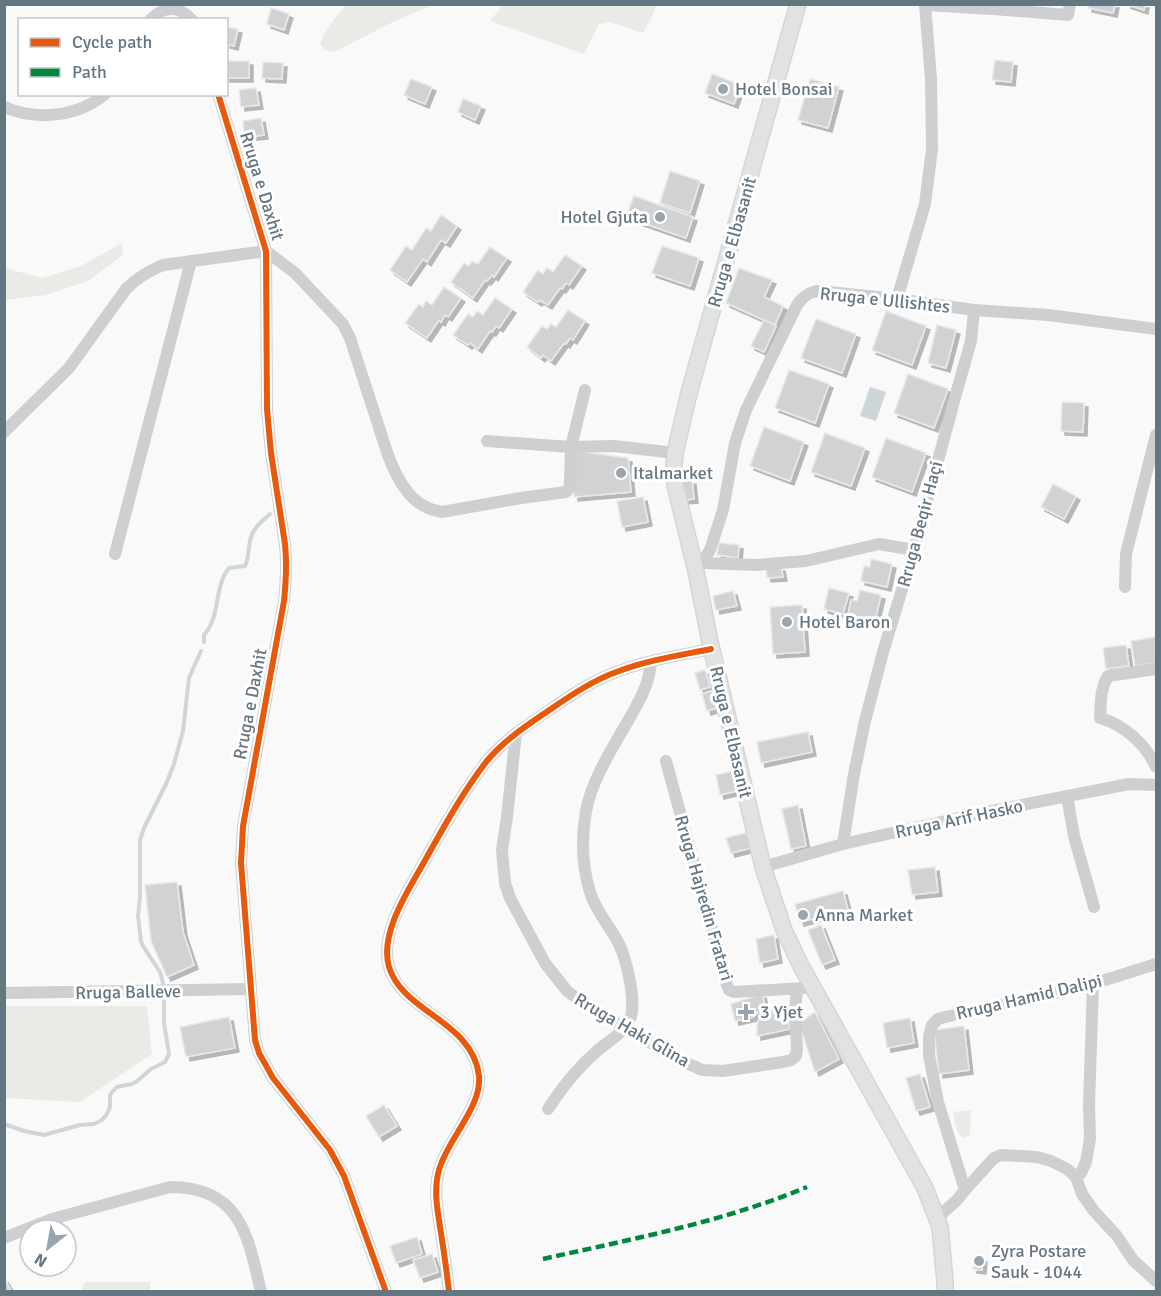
<svg xmlns="http://www.w3.org/2000/svg" width="1161" height="1296" viewBox="0 0 1161 1296" font-family="Signika,sans-serif">
<style>
.green{fill:#e8ebe6}
.water{fill:#ced6d9}
.lines{fill:none;stroke-linecap:round;stroke-linejoin:round}
.stream{stroke:#ced6d9;stroke-width:4}
.building{fill:#d0d2d3;stroke:#e8e8e8;stroke-width:1.5;filter:url(#shadow)}
.major-casing{stroke:#d5d6d7;stroke-width:18}
.minor{stroke:#cecfd0;stroke-width:12}
.major{stroke:#e1e2e2;stroke-width:15}
.quiet{stroke:#00873e;stroke-width:4.5;stroke-dasharray:9 4.5;stroke-linecap:butt}
.cycleway-casing{stroke:#fff;stroke-width:10}
.cycleway{stroke:#e8590c;stroke-width:6}
.poi-dot{fill:#99a4ac;stroke:#fff;stroke-width:2}
.labels{text-anchor:middle;stroke-width:6;stroke-linejoin:round;paint-order:stroke}
.poi-label{font-size:18px;fill:#657683;stroke:#fff;text-anchor:start}
.street-label{font-size:18px;fill:#657683;stroke:#fff}
</style>
<defs>
<filter id="shadow"><feDropShadow dx="4" dy="4" stdDeviation="0" flood-color="#0004"/></filter>
</defs>
<rect width="100%" height="100%" fill="#f9f9f9"/>
<!-- green -->
<g class="green">
<path d="M348 4H431L432 5 391 23 334 52 325 50 320 44C326 29 335 16 348 4Z"/>
<polygon points="503,5 503,4 656,5 654,12 643,33 610,22 599,24 584,54 490,21"/>
<polygon points="122,243 123,255 88,281 46,295 5,300 5,268 42,278 81,266"/>
<polygon points="5,1006 147,1006 152,1054 80,1102 5,1098"/>
<path d="M971 1110 970 1135 963 1138C955 1133 955 1121 953 1112Z"/>
<polygon points="85,1282 150,1282 150,1291 81,1291"/>
</g>
<!-- water -->
<polygon class="water" points="870,387 886,392 876,421 860,416"/>
<g class="lines">
<!-- stream -->
<g class="stream">
<path d="M204 642V635C218 619 215 600 222 581 223 576 226 572 229 568L245 566C249 558 248 550 250 541 252 529 261 522 270 514"/>
<polyline points="163,983 160,972 143,946 141,941 138,916 140,897 140,840 144,828 166,784 174,764 183,731 189,678 201,651"/>
<polyline points="4,1124 24,1131 44,1135 80,1125 94,1124 102,1120 107,1114 110,1107 110,1095 112,1092 117,1087 132,1084 136,1082 151,1069 165,1062 169,1054 164,1023 164,999"/>
</g>
</g>
<!-- building -->
<g class="building">
<polygon points="1088,4 1115,4 1113,13 1088,8"/>
<polygon points="1126,4 1145,4 1144,10"/>
<polygon points="271,8 289,14 284,30 267,24"/>
<polygon points="226,27 238,29 234,46 226,44"/>
<polygon points="995,60 1013,62 1011,82 992,80"/>
<rect x="226" y="61" width="23" height="17"/>
<polygon points="263,62 283,63 282,79 262,78"/>
<polygon points="712,74 741,85 734,104 705,93"/>
<polygon points="411,79 432,87 425,104 404,95"/>
<polygon points="810,79 839,87 828,128 798,120"/>
<polygon points="256,88 259,105 241,107 239,90"/>
<polygon points="463,99 481,106 475,120 458,112"/>
<polygon points="261,118 264,135 245,137 243,121"/>
<polygon points="670,171 700,181 690,213 660,203"/>
<polygon points="634,196 693,217 686,238 626,217"/>
<polygon points="441,215 457,226 446,243 441,240 427,262 423,259 407,282 390,270 406,246 412,250 426,228 431,231"/>
<polygon points="662,246 699,258 690,286 652,273"/>
<polygon points="490,247 507,258 494,277 492,275 487,281 485,280 473,298 451,282 464,263 469,266 472,261 478,264"/>
<polygon points="565,255 582,266 569,285 566,283 562,289 560,288 548,305 540,300 538,302 523,292 538,270 543,274 547,268 553,272"/>
<polygon points="739,268 772,280 764,297 783,306 775,325 726,303"/>
<polygon points="444,287 461,298 448,317 445,315 441,322 439,320 427,338 405,323 419,304 423,307 426,301 432,305"/>
<polygon points="495,298 512,309 499,328 496,326 492,332 490,331 478,349 470,343 468,345 453,335 468,314 473,317 477,311 483,315"/>
<polygon points="568,310 585,321 573,340 570,338 566,344 564,343 551,361 543,355 541,358 527,347 542,326 547,329 551,324 556,327"/>
<polygon points="886,311 926,326 912,365 872,350"/>
<polygon points="816,319 856,334 842,373 801,358"/>
<polygon points="764,320 776,326 764,352 751,346"/>
<polygon points="937,325 956,330 946,368 928,363"/>
<polygon points="789,370 829,384 815,423 775,408"/>
<polygon points="908,374 948,389 934,428 894,413"/>
<polygon points="1062,402 1084,403 1083,432 1061,431"/>
<polygon points="764,427 804,442 790,481 750,466"/>
<polygon points="825,433 865,448 851,486 811,472"/>
<polygon points="886,438 926,453 912,492 872,477"/>
<polygon points="575,451 628,458 631,492 574,497"/>
<polygon points="692,480 694,499 684,500 682,481"/>
<polygon points="1053,484 1076,496 1064,519 1041,507"/>
<polygon points="643,497 648,522 622,527 617,501"/>
<polygon points="719,543 739,545 738,558 717,555"/>
<polygon points="871,559 892,564 887,587 861,581 864,566 870,567"/>
<polygon points="781,567 783,577 767,578 766,568"/>
<polygon points="829,588 849,593 843,614 824,609"/>
<polygon points="860,590 881,595 875,621 848,615 851,600 857,601"/>
<polygon points="733,591 737,606 716,610 713,596"/>
<polygon points="802,605 805,652 773,654 770,607"/>
<polygon points="1156,637 1156,663 1135,666 1131,641"/>
<polygon points="1126,645 1129,666 1106,669 1103,648"/>
<polygon points="705,670 710,687 700,690 695,673"/>
<polygon points="712,691 717,708 707,711 702,694"/>
<polygon points="808,732 812,752 761,763 757,742"/>
<polygon points="733,771 737,791 720,795 716,775"/>
<polygon points="798,805 806,846 791,849 782,809"/>
<polygon points="746,833 751,848 731,853 726,838"/>
<polygon points="935,867 938,892 912,895 908,870"/>
<polygon points="177,882 183,932 194,965 167,977 151,941 145,885"/>
<polygon points="843,891 848,910 800,922 795,904"/>
<polygon points="821,925 835,960 822,965 808,930"/>
<polygon points="774,935 778,959 760,963 756,939"/>
<polygon points="762,994 765,1006 753,1017 735,1021 731,1004"/>
<polygon points="786,1008 790,1029 757,1036 757,1025 760,1016 764,1012"/>
<polygon points="815,1012 839,1059 815,1072 799,1023"/>
<polygon points="229,1017 235,1048 186,1057 180,1027"/>
<polygon points="910,1018 914,1043 887,1048 883,1023"/>
<polygon points="964,1026 969,1070 939,1074 934,1030"/>
<polygon points="920,1074 930,1107 916,1111 906,1078"/>
<polygon points="384,1105 397,1126 379,1137 366,1116"/>
<polygon points="417,1237 422,1254 396,1263 390,1246"/>
<polygon points="432,1254 438,1272 420,1278 413,1260"/>
<polygon points="974,1257 983,1258 982,1270 973,1269"/>
<polygon points="4,1278 10,1289 5,1292 4,1292"/>
</g>
<g class="lines">
<defs>
<polyline id="major" points="798,4 689,393 675,453 674,466 675,485 696,571 710,642 763,867 784,930 801,966 925,1188 940,1227 945,1281 945,1292"/>
</defs>
<!-- major casing -->
<use href="#major" class="major-casing"/>
<!-- minor -->
<g class="minor">
<polyline points="925,5 993,9 1068,15 1070,4"/>
<path d="M150 20C164 6 178 5 192 20"/>
<path d="M218 94 266 251 267 409 271 453 285 544C287 563 286 582 284 601L243 826 241 863 255 1040 259 1053 273 1078 330 1150 344 1176 386 1292"/>
<path d="M4 107C37 121 78 117 105 94"/>
<polyline points="897,299 925,204 932,149 931,79 925,4"/>
<path d="M4 432 69 368 126 289C137 278 148 271 163 265L266 251 295 273 343 324 350 338C359 365 367 391 376 418 385 445 392 477 413 498 421 506 430 510 442 512L521 498 566 492 569 489 570 481 571 447 585 390"/>
<polyline points="487,441 571,447 614,446 675,453"/>
<polyline points="115,554 191,261"/>
<polyline points="703,563 756,565 806,561 879,544 914,550"/>
<path d="M696 571 710 550 723 510 735 443 746 410 797 305C803 296 809 292 819 291L897 299 974 310 1048 315 1156 329"/>
<polyline points="1125,587 1126,554 1156,435"/>
<path d="M1156 669 1108 676C1100 689 1101 703 1100 718 1125 725 1146 745 1156 767"/>
<polyline points="516,733 507,817 502,850 505,883 510,898 545,963 567,991 589,1007 680,1060 702,1070 723,1071 783,1062 791,1060 796,1056 797,1048 795,1010 797,989"/>
<polyline points="666,761 727,985 729,990 734,992 805,988"/>
<polyline points="1067,796 1074,836 1094,907"/>
<polyline points="843,844 854,774 865,721 883,652 914,550 956,394 971,341 974,310"/>
<polyline points="763,867 843,844 981,813 1129,784 1156,785"/>
<polyline points="4,993 251,989"/>
<path d="M548 1109C556 1097 565 1084 575 1073 582 1065 590 1057 598 1050 609 1041 624 1033 630 1019 634 1010 632 997 631 987 628 972 626 958 619 944 610 926 596 912 590 892 582 866 581 839 586 811 591 784 607 757 621 733 634 710 649 689 651 662"/>
<polyline points="1076,1177 1081,1173 1086,1162 1090,1139 1089,1105 1093,984"/>
<polyline points="965,1190 994,1158 1001,1155 1037,1157 1051,1161 1067,1169 1076,1177 1082,1194 1094,1211 1117,1236 1133,1260 1156,1281"/>
<polyline points="937,1218 957,1200 965,1190 938,1102 929,1055 929,1037 932,1025 938,1019 945,1017 1083,987 1156,964"/>
<path d="M4 1238 52 1219 170 1187C240 1187 248 1235 261 1292"/>
<path d="M449 1292C447 1272 444 1253 441 1233 438 1213 433 1191 439 1170 447 1140 482 1107 479 1076 473 1021 403 1013 389 967 380 936 404 897 419 871 440 834 460 796 486 762 503 741 526 726 548 711 570 696 593 680 619 671 648 660 681 655 711 649"/>
</g>
<!-- major -->
<use href="#major" class="major"/>
<!-- quiet -->
<path class="quiet" d="M543 1259C632 1239 723 1222 807 1187"/>
<defs>
<g id="cycleway">
<path d="M218 94 266 251 267 409 271 453 285 544C287 563 286 582 284 601L243 826 241 863 255 1040 259 1053 273 1078 330 1150 344 1176 386 1292"/>
<path d="M449 1292C447 1272 444 1253 441 1233 438 1213 433 1191 439 1170 447 1140 482 1107 479 1076 473 1021 403 1013 389 967 380 936 404 897 419 871 440 834 460 796 486 762 503 741 526 726 548 711 570 696 593 680 619 671 648 660 681 655 711 649"/>
</g>
</defs>
<!-- cycleway casing -->
<use href="#cycleway" class="cycleway-casing"/>
<!-- cycleway -->
<use href="#cycleway" class="cycleway"/>
</g>
<!-- markers -->
<g class="poi-dot">
<circle cx="723" cy="89" r="6"/>
<circle cx="660" cy="217" r="6"/>
<circle cx="621" cy="473" r="6"/>
<circle cx="787" cy="622" r="6"/>
<circle cx="803" cy="915" r="6"/>
<path d="M743 1003h6v6h6v6h-6v6h-6v-6h-6v-6h6z"/>
<circle cx="979" cy="1261" r="6"/>
</g>
<g class="labels">
<!-- poi labels -->
<g class="poi-label">
<text x="735" y="95">Hotel Bonsai</text>
<text x="648" y="223" text-anchor="end">Hotel Gjuta</text>
<text x="633" y="479">Italmarket</text>
<text x="799" y="628">Hotel Baron</text>
<text x="815" y="921">Anna Market</text>
<text x="760" y="1018">3 Yjet</text>
<text x="991" y="1257">Zyra Postare<tspan x="991" dy="21">Sauk - 1044</tspan></text>
</g>
<!-- street labels -->
<g class="street-label">
<text transform="translate(262 186) rotate(73)" y="6">Rruga e Daxhit</text>
<text transform="translate(732 242) rotate(-74)" y="6">Rruga e Elbasanit</text>
<text transform="translate(885 300) rotate(6)" y="6">Rruga e Ullishtes</text>
<text transform="translate(920 524) rotate(-75)" y="6">Rruga Beqir Haçi</text>
<text transform="translate(250 704) rotate(-79)" y="6">Rruga e Daxhit</text>
<text transform="translate(731 732) rotate(77)" y="6">Rruga e Elbasanit</text>
<text transform="translate(959 819) rotate(-12)" y="6">Rruga Arif Hasko</text>
<text transform="translate(704 898) rotate(74)" y="6">Rruga Hajredin Fratari</text>
<text transform="translate(128 992) rotate(-1)" y="6">Rruga Balleve</text>
<text transform="translate(1029 997) rotate(-13)" y="6">Rruga Hamid Dalipi</text>
<text transform="translate(632 1030) rotate(30)" y="6">Rruga Haki Glina</text>
</g>
</g>
<!-- border -->
<rect width="1161" height="1296" fill="none" stroke="#657683" stroke-width="12"/>
<!-- legend -->
<rect x="18" y="18" width="210" height="78" fill="#ffffff" stroke="#c1c8cd" stroke-width="1.5"/>
<rect x="30" y="38" width="30" height="9" fill="#e8590c" stroke="#c1c8cd" stroke-width="1.5"/>
<text x="72" y="48" font-size="18" fill="#657683">Cycle path</text>
<rect x="30" y="68" width="30" height="9" fill="#00873e" stroke="#c1c8cd" stroke-width="1.5"/>
<text x="72" y="78" font-size="18" fill="#657683">Path</text>
<!-- north arrow -->
<g transform="translate(48 1248) rotate(211)"><circle r="28" fill="#ffffff" stroke="#c1c8cd" stroke-width="1.5"/>
<path d="M0-4.5L10 22L0 15L-10 22Z" fill="#99a4ac"/>
<text y="-9" font-size="16" font-weight="bold" text-anchor="middle" fill="#657683">N</text>
</g>
</svg>
